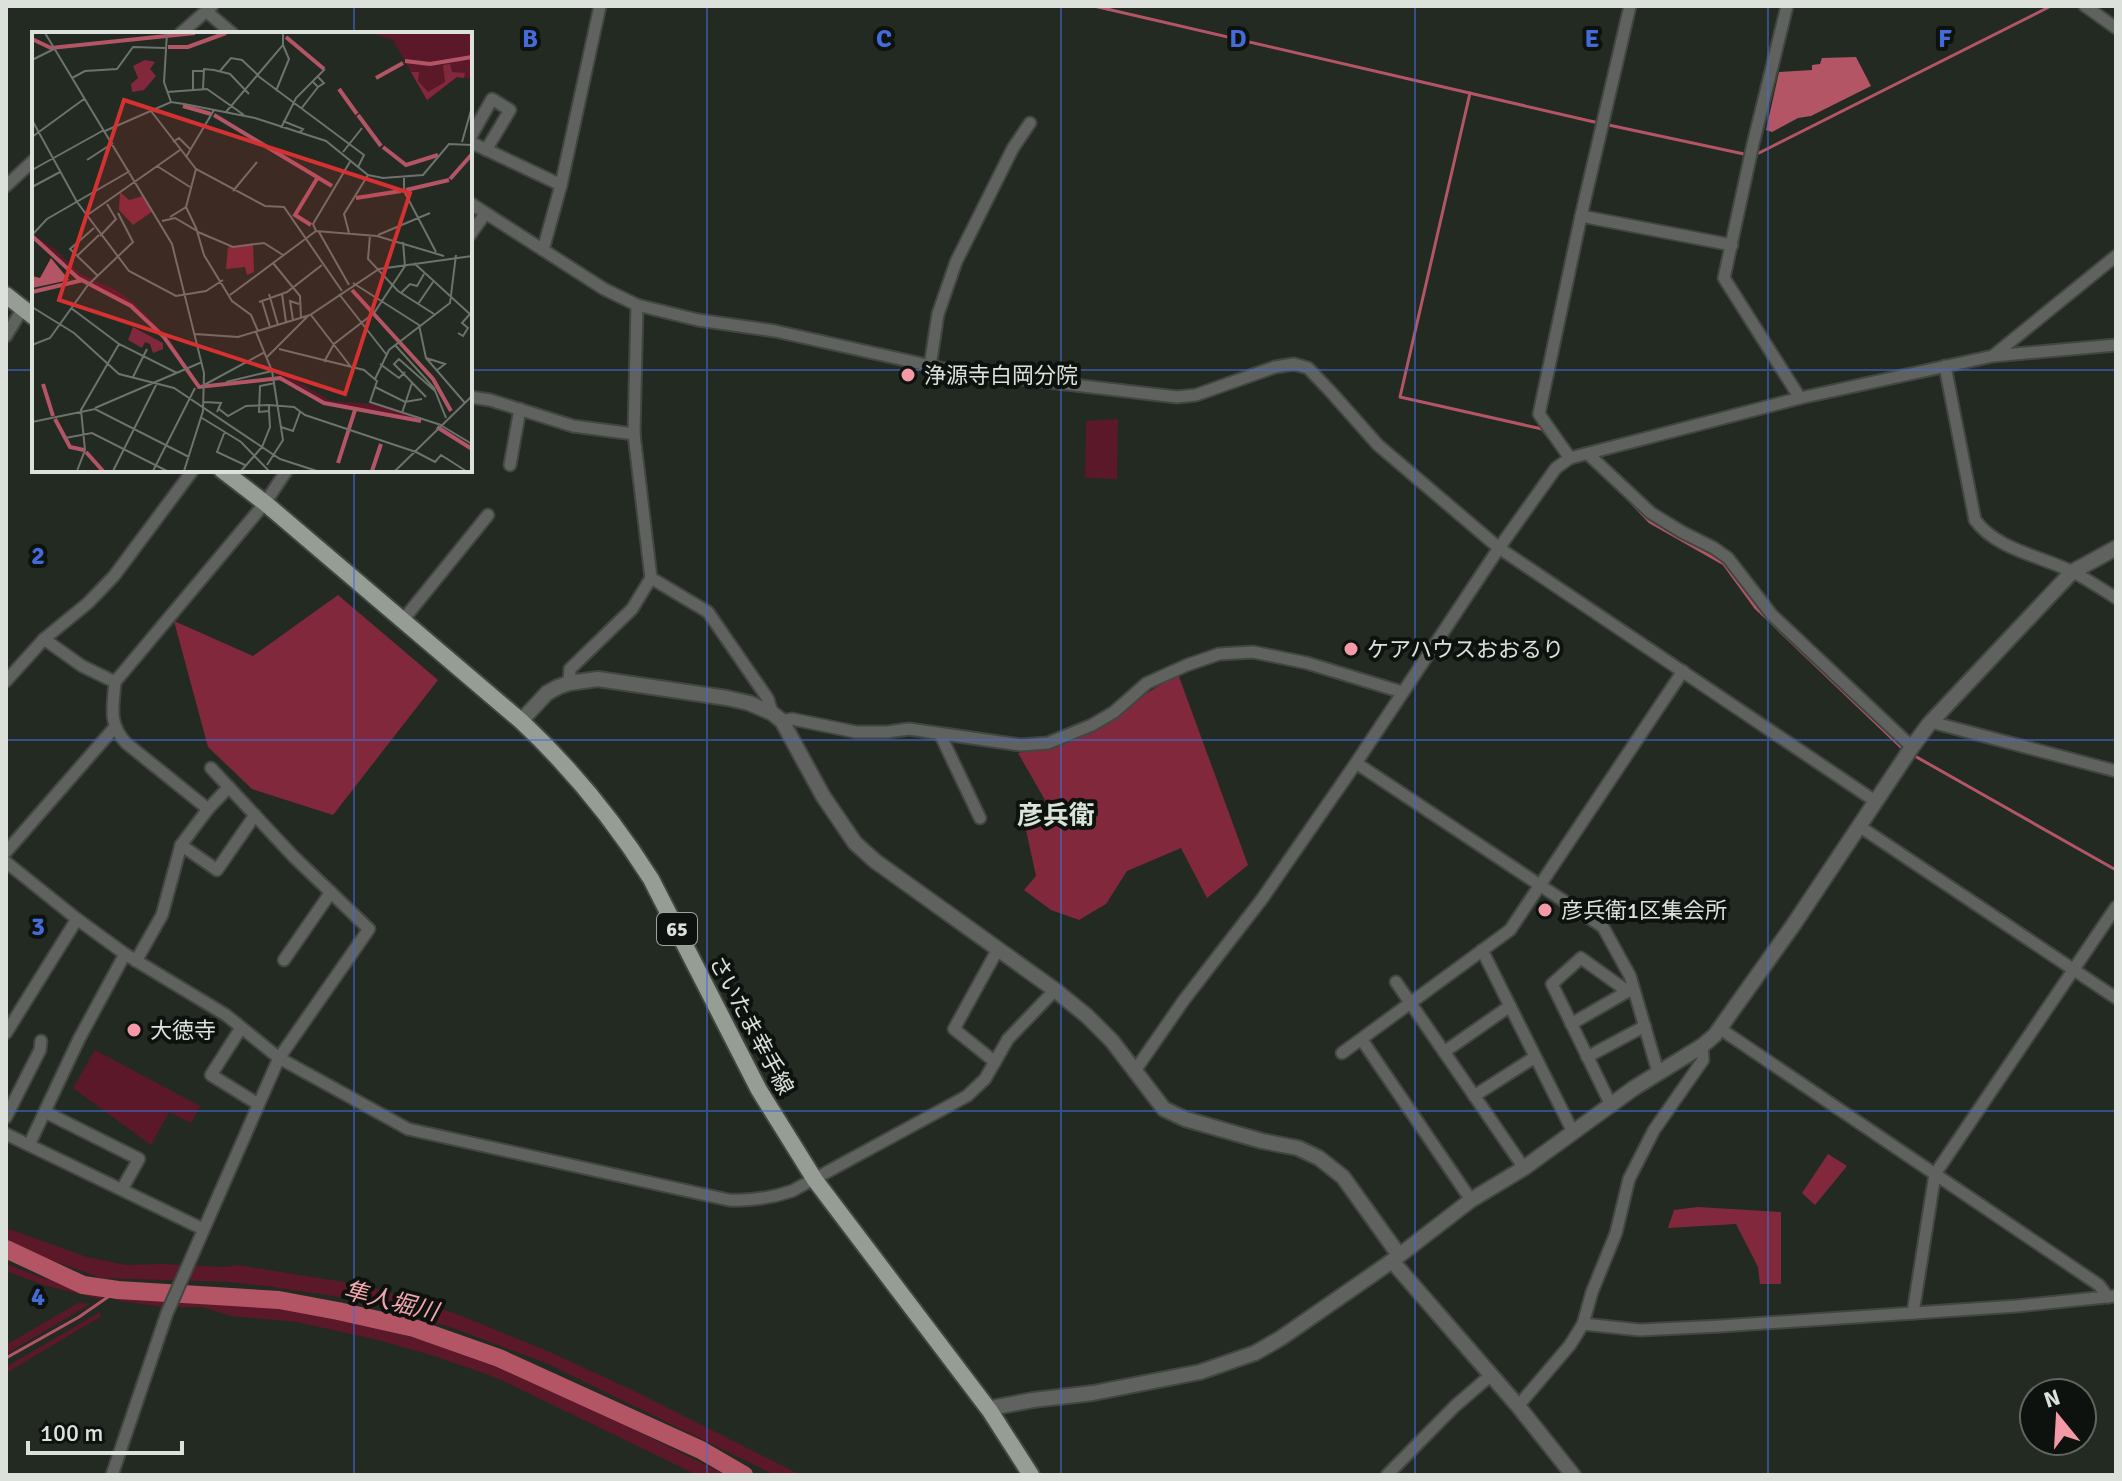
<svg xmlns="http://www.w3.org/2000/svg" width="2122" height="1481" viewBox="0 0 2122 1481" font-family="Signika,'Noto Sans JP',sans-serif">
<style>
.green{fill:#5b1828}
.forest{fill:#82283c}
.water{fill:#b45565}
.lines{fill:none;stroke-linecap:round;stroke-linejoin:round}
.stream{stroke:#b45565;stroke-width:3}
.river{stroke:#b45565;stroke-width:18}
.minor-casing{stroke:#414740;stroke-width:15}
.tertiary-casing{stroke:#414740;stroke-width:18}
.primary-casing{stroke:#414740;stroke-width:20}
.minor{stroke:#5f625e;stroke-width:11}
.tertiary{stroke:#5f625e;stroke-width:14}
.primary{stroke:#959d94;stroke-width:16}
.grid{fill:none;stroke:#436bd9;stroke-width:2;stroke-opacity:0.55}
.poi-dot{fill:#f49aa7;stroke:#0e120e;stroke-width:3}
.labels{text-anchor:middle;stroke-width:8;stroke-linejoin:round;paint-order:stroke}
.shield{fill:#0e120e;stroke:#9ea39e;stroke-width:2}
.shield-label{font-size:20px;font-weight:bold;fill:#dce1dc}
.poi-label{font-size:22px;fill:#dce1dc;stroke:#0e120e;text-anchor:start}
.street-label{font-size:22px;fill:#dce1dc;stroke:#0e120e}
.water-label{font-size:24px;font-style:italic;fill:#f3a5af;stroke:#0e120e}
.quarter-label{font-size:26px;font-weight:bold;fill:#d9e3d8;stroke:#0e120e}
.inset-river{fill:none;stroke:#b45565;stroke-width:4}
.inset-road{fill:none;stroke:#6d736c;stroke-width:2}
.view{fill:#d63131;fill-opacity:0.15;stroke:#d63131;stroke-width:4}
.inset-edge{fill:none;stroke:#dce1dc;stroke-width:4}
.grid-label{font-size:26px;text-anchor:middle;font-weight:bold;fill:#436bd9;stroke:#0e120e;stroke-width:8;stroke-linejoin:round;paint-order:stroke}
</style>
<rect width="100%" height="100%" fill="#232a22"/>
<!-- green -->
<g class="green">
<polygon points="1118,419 1117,479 1085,478 1086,421"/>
<polygon points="95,1050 200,1106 191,1123 169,1112 151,1145 73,1088"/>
<polygon points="6,1228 87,1257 126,1265 163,1264 225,1267 237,1265 363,1285 419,1301 462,1316 552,1353 634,1391 801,1475 775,1475 546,1363 450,1327 360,1300 266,1286 229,1282 101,1278 31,1253 6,1242"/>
<polygon points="6,1264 43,1278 107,1294 100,1299 43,1285 6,1271"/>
<polygon points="124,1294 165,1298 162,1307 115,1300"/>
<polygon points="178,1300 269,1307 349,1320 422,1340 501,1366 566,1396 726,1475 697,1475 497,1378 434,1356 378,1340 297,1322 231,1316 202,1307 176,1307"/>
<polygon points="78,1303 90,1304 6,1354 6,1345"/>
<polygon points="100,1312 100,1317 6,1373 6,1367"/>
</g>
<!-- forest -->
<g class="forest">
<polygon points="338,595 438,680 333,815 252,789 208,747 174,621 253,656"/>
<polygon points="1178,674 1248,865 1207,898 1181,848 1127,871 1106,904 1079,920 1051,910 1024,890 1036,876 1024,821 1045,800 1018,753 1046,748 1100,729 1131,703"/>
<polygon points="1828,1154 1847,1166 1815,1205 1802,1193"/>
<polygon points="1698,1207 1781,1212 1781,1284 1760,1284 1758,1267 1736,1224 1668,1228 1674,1210"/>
</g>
<!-- water -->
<polygon class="water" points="1856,57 1871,86 1811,116 1798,118 1772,132 1766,130 1779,72 1812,70 1812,65 1820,64 1822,58"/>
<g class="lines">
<!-- stream -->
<g class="stream">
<polyline points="1094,6 1590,121 1744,154"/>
<polyline points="1470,93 1400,397 1542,429 1551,440"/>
<polyline points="1759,153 2051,6"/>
<polyline points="1624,495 1650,522 1724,564 1756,608 1903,749"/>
<polyline points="1913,755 2116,870"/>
<polyline points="6,1358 79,1317 118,1290"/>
</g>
<!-- river -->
<polyline class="river" points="6,1249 83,1285 118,1290 279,1300 338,1311 414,1328 499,1358 701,1450 744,1475"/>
<defs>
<g id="minor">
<polyline points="1787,6 1753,144 1724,278 1800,398"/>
<polyline points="2085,6 2116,28"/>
<polyline points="206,11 233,34"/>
<polyline points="180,34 212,6"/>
<polyline points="470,138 492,99 510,110 486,150"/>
<polyline points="470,142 561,185"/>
<polyline points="6,186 34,160"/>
<polyline points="470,203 604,289 637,305 698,320 775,331 954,371 1177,397 1196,395 1275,367 1294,364 1308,368 1331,392 1378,445 1499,548 1875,801"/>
<polyline points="1581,216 1732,245"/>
<polyline points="470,235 485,214"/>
<polyline points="543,250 561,185 600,6"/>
<polyline points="6,336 23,308"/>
<polyline points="1994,355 2116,256"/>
<polyline points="930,366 938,314 956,262 1013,148 1030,123"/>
<path d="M1945 366 1975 520C1997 550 2041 556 2073 572 2088 580 2102 589 2116 598"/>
<polyline points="470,397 490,400 573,426 634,434"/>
<polyline points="1588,454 1651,513 1682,532 1714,548 1728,558 1772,615 1912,747"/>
<polyline points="1570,458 1539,414 1581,216 1630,6"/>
<polyline points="510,465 520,409"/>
<polyline points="651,578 708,612 768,699 772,713"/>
<polyline points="403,620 488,515"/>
<polyline points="44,639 82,666 115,682"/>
<polyline points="6,681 44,639 88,603 114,576 193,470"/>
<polyline points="569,683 570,669 632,609 651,578 634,434 637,305"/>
<polyline points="782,721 792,719 856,732 887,732 909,729 1021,745 1048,743 1092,725 1114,712 1147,683 1187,665 1219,654 1253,652 1307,663 1402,692"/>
<polyline points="1931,722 2116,771"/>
<polyline points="940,734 980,818"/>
<polyline points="1356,763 1603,927 1630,976 1658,1072"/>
<polyline points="208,809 229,787"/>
<polyline points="1859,826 2116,998"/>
<polyline points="181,845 217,870 255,815"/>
<polyline points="6,852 115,727"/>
<path d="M6 862 77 919 125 954 226 1015 279 1058 408 1129 729 1200C751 1201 771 1198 792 1191L967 1096 985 1079 1008 1039 1055 990"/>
<polyline points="1482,950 1573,1132"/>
<polyline points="284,960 331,892"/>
<path d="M136 961 162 915 181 845 208 809 126 743C108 723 113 708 115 682L265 503 287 470"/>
<polyline points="1396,982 1524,1168"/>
<polyline points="1571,1024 1630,990"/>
<polyline points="241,1028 211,1075 258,1104"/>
<polyline points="1719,1028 2099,1285 2108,1297"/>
<polyline points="6,1033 77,919"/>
<polyline points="1362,1040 1471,1200"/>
<polyline points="1444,1052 1510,1006"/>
<polyline points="1342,1053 1510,930 1683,671"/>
<polyline points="1587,1057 1645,1026"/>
<polyline points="995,1062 954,1029 998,949"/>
<polyline points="1134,1072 1184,1000 1262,899 1356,763 1499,548 1556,468 1570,458 1800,398 1993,356 2116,345"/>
<polyline points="1474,1096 1535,1057"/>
<polyline points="1611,1105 1552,984 1581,958 1627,991"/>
<polyline points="45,1112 139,1159 122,1189"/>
<polyline points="6,1117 40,1050 41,1041"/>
<polyline points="6,1134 203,1229"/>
<polyline points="29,1145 79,1039 125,954"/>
<polyline points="1913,1313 1935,1174 2116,907"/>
<polyline points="1583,1324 1640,1330 1721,1326 2017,1306 2116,1296"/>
<polyline points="1518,1406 1570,1345 1583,1324 1592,1292 1616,1233 1629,1179 1654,1130 1703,1060 1702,1046"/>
<polyline points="112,1475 167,1313 279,1058 369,929 293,856 211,768"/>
<polyline points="1387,1475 1455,1406 1491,1375"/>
</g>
<g id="tertiary">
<polyline points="521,721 547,693 558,687 569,683 598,679 727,698 749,703 772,713 782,721 823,796 855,843 875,861 1055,990 1087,1016 1112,1041 1164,1109 1185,1119 1262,1141 1298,1148 1319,1158 1343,1177 1399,1255"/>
<polyline points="1392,1261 1518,1406 1573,1475"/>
<polyline points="990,1411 996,1407 1033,1400 1093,1393 1200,1372 1255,1353 1281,1338 1392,1261 1471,1200 1524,1168 1634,1088 1702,1046 1715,1035 1794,924 1912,747 1929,724 2072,572 2116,548"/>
</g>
<g id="primary">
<polyline points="6,295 34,317"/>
<path d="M222 470 265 503 521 721C570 767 615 822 651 879L759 1090 815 1180 990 1411 1031 1475"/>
</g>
</defs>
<!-- minor casing -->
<use href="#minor" class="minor-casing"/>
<!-- tertiary casing -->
<use href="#tertiary" class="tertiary-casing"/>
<!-- primary casing -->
<use href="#primary" class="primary-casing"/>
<!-- minor -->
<use href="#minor" class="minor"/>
<!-- tertiary -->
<use href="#tertiary" class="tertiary"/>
<!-- primary -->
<use href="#primary" class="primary"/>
</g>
<!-- grid -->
<path class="grid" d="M354 6V34M707 6V1475M1061 6V1475M1415 6V1475M1768 6V1475M6 370H34M470 370H2116M354 470V1475M6 740H2116M6 1111H2116"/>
<!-- markers -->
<g class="poi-dot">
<circle cx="908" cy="375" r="8"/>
<circle cx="1351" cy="649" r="8"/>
<circle cx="1545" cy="910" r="8"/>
<circle cx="134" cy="1030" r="8"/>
</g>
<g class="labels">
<!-- shield labels -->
<rect class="shield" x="657" y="913" width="40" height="32" rx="6"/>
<g class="shield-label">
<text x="677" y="936">65</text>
</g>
<!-- poi labels -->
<g class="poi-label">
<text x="924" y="383">浄源寺白岡分院</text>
<text x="1367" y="657">ケアハウスおおるり</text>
<text x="1561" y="918">彦兵衛1区集会所</text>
<text x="150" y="1038">大徳寺</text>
</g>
<!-- street labels -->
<g class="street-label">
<text transform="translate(752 1025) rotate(62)" y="8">さいたま幸手線</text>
</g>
<!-- water labels -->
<g class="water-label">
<text transform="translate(391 1301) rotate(14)" y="8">隼人堀川</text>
</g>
<!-- quarter labels -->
<g class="quarter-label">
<text x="1056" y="824">彦兵衛</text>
</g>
</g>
<!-- overview -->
<g transform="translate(32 32)">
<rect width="440" height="440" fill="#232a22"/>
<path d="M339 1H440V47L425 45 395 69 361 8ZM1 203 23 217 48 242 84 258 102 271 139 308 154 336 136 306 105 276 49 245ZM242 340 258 345 299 369 340 372 398 389 293 369Z" fill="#5b1828"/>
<path d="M113 28 123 30 118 37 124 44 112 58 100 60 99 52 106 46 101 34ZM418 32 420 40 433 41 432 46 425 45 395 68 379 40H387L386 49 396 60 413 50 411 33ZM88 160 97 168 111 164 121 179 101 193 87 178ZM221 211 222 240 215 243 213 235 194 237 196 215ZM101 295 131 311V317L121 321 118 312 113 310 110 316 96 308Z" fill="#82283c"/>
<path d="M19 226 37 248 0 256V244L8 246Z" fill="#b45565"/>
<path class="inset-river" d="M254 5 292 37M0 7 19 16 163 1M136 15H156L194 1M373 29 398 32 440 25M344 46 371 31M307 57 325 82M151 74 179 82M182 83 300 154M326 83 349 114M351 115 374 133 406 123M418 147 440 122M374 158 417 148M324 166 369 159M279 193 263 183 286 145M0 204 46 246 99 274 132 305 167 355 248 346 292 371 389 389M320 258 401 347 419 379M0 260 51 248M11 352 21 384M23 387 38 415 52 418M405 395 440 417M54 420 71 439M306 431 323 378M340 439 349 412"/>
<path class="inset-road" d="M13 1 140 212 172 341 171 379 152 439M135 1 132 50 139 70M0 28 22 17M188 39 199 26 210 28 227 44M226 44 332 123 326 135M40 46 53 39 85 37 101 15 133 16M280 49 286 55 292 51 285 44M171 57 172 37 182 38 198 42 217 62M161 58V39H171M244 59 257 27 251 13M135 60 175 57 212 83M269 77 286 55M119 79 164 137 233 174 252 175 310 259M194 80 251 13V1M0 88 45 170 97 239 144 264 174 259 191 248M251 89 271 97 267 101M249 96 264 66 293 37M73 99 139 70 152 72 223 86 294 109 336 143 351 146 391 143 417 112 440 113M0 105 52 67M141 110 147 106 159 118M430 110 440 75M311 120 330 96M154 125 182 78M55 128 81 111M125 134 158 155M0 138 72 98M372 146V159L404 220M0 155 28 140M201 159 225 130M154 175 165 198M54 184 148 118M138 185 154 175 164 137M130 189 143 186 165 199 172 223 200 269 219 283 226 299M62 196 38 217 65 243M284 199 281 192 319 128M166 200 201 215 232 211 251 223M287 200 317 253M317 201 312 182 336 143M0 203 15 187 98 139M338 203 336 227 366 259 402 282M346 203 398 181M68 204 84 187 75 172M45 224 67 203M241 231 268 264 269 286M382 231 440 284M321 251 387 293 394 326 433 371M369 261 378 252 385 254 392 242M237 262 246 293M250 262 254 290M307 262 354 322M198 263 284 199 345 204 412 224M230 269 238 295M227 270 255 260 290 233M386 272 401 250M0 275 42 301 87 342 142 356 248 427 285 439M39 276 87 312 145 341M279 283 319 335M261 288 258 269 267 272M224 300 240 339 251 408 235 433M426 301 431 304 436 296 430 291 438 282M163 302 206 305 278 283 347 237 440 224M0 313 18 306 56 253 101 210 86 181M363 313 402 356 414 386M247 317 332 338 345 349 338 370 409 393M235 325 276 284M394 326 413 332 404 339M292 330 302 312 342 281 373 234 371 210M348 332 367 346 373 340M101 345 115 317M343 347 357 318 418 271 424 223M194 350 240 339M243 351 228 354 227 380 237 379V373L262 375 273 383 384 420M172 353 233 320M343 355 373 370 390 367M394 365 362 332 367 327 403 359M172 370 189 371 185 380M63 376 170 330M187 377 196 384 214 374 237 373M370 381 380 351M170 386 209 410 237 439M0 390 63 377 157 425M410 394 440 412M249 395 261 399 268 380M193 399 185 420 213 433M33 406 60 401 135 439M384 420 403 430 409 423 434 439M45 439 53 418 49 378 87 312M81 439 125 351M121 439 163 356M209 439 230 415 238 395 237 379M363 439 440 364"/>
<path class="view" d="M92 68 378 161 313 362 27 268Z"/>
<rect width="440" height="440" class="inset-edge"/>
</g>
<g class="grid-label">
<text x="530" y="47">B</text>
<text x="884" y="47">C</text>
<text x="1238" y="47">D</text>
<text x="1592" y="47">E</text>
<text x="1945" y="47">F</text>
<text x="38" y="564">2</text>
<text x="38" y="935">3</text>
<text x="38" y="1305">4</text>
</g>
<!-- border -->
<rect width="2122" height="1481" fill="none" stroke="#dce1dc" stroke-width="16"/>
<!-- north arrow -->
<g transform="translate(2058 1417) rotate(342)"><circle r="38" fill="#0e120e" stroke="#606560" stroke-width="2"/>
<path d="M0-6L14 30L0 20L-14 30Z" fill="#f49aa7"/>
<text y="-12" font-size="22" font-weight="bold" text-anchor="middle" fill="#dce1dc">N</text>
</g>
<!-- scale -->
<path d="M28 1441v12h154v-12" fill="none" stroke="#dce1dc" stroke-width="4"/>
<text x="40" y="1441" font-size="24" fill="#dce1dc" stroke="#0e120e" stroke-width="6" paint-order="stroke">100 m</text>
</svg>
